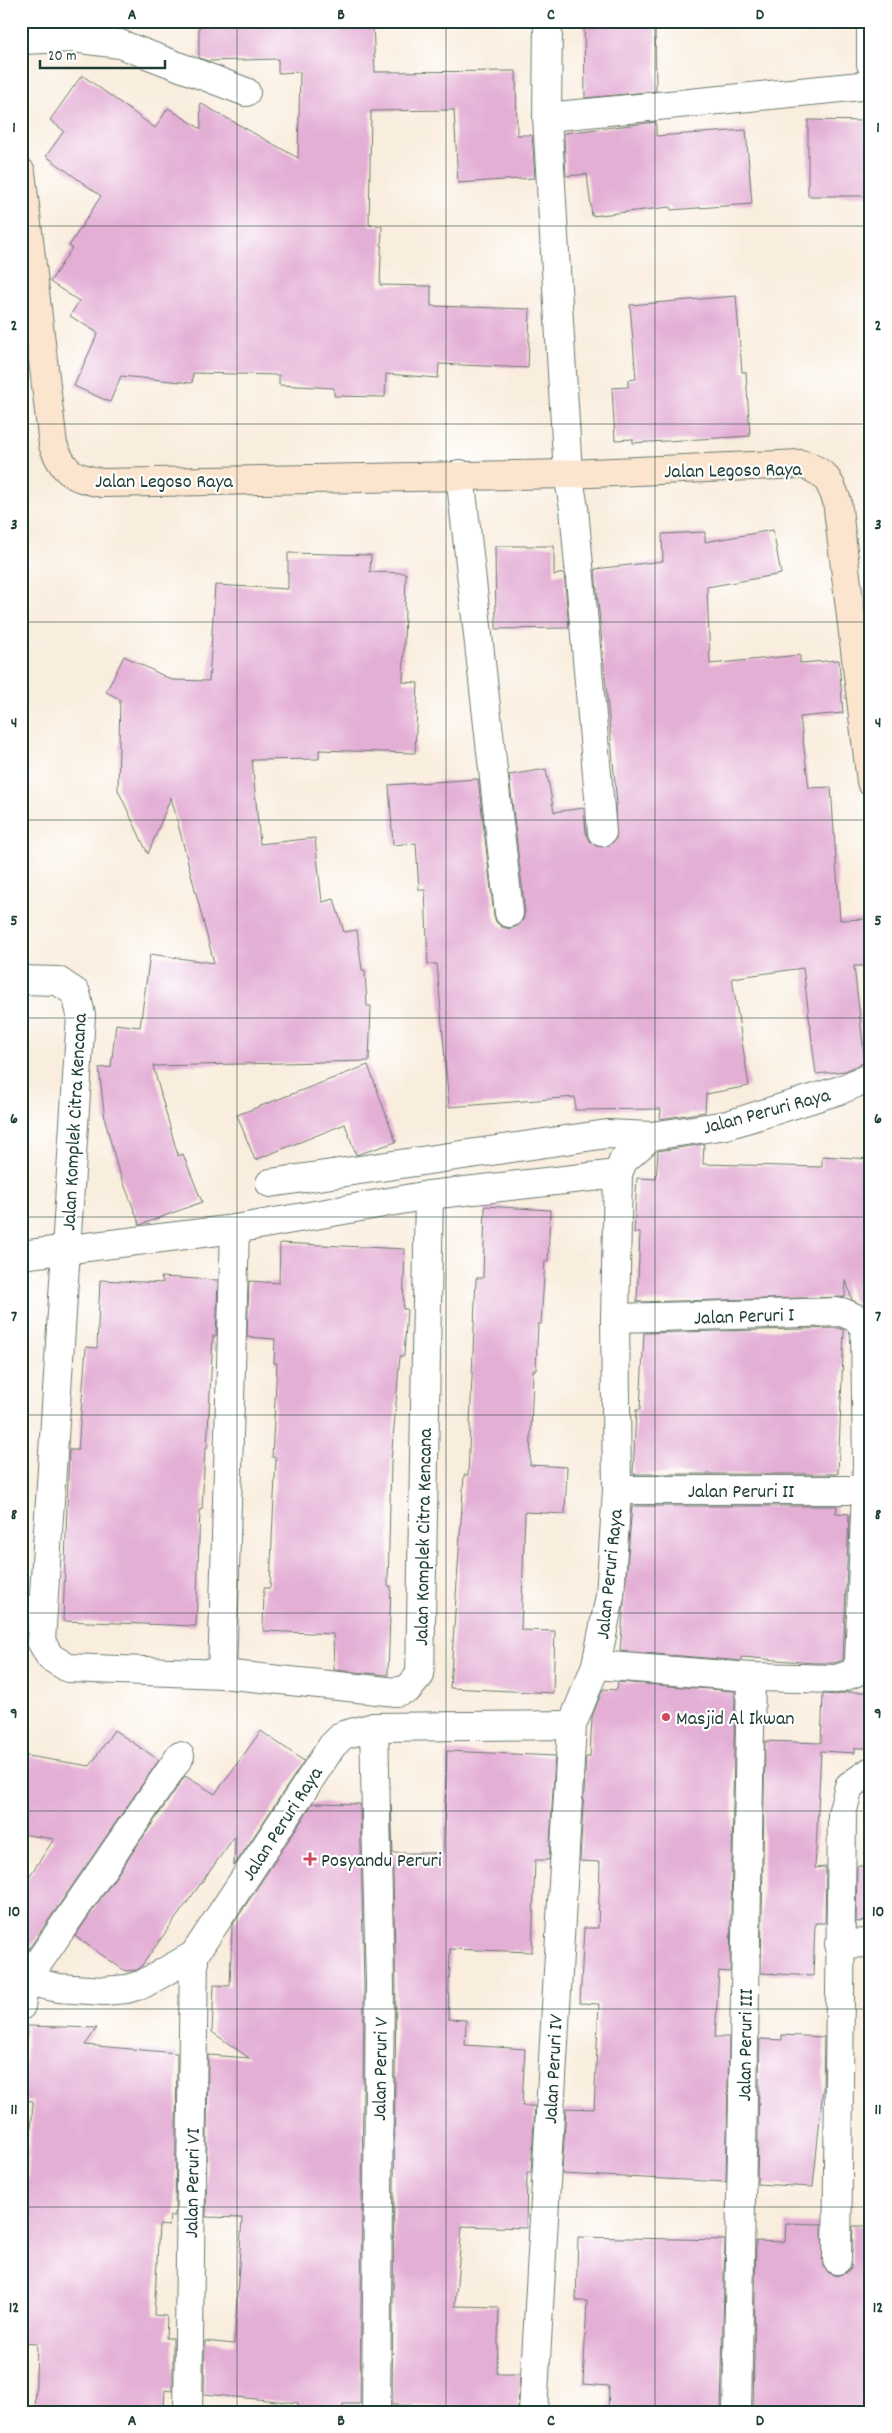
<svg xmlns="http://www.w3.org/2000/svg" width="892" height="2433" viewBox="0 0 892 2433" font-family="Dekko,sans-serif">
<style>
.building{fill:#e4afd5}
.lines{fill:none;stroke-linecap:round;stroke-linejoin:round}
.street-casing{stroke:#6b7b6f;stroke-width:30}
.secondary-casing{stroke:#6b7b6f;stroke-width:30}
.street{stroke:#fff;stroke-width:28}
.secondary{stroke:#fce5cf;stroke-width:28}
.grid{fill:none;stroke:#1f3d34;stroke-width:1;stroke-opacity:0.55}
.poi-dot{fill:#d1495b;stroke:#fff;stroke-width:2}
.labels{text-anchor:middle;stroke-width:4.5;stroke-linejoin:round;paint-order:stroke}
.street-label{font-size:20px;fill:#1f3d34;stroke:#fff}
.poi-label{font-size:20px;fill:#1f3d34;stroke:#fff;text-anchor:start}
.neatline{fill:none;stroke:#1f3d34;stroke-width:2}
.grid-label{font-size:16px;text-anchor:middle;font-weight:bold;fill:#1f3d34}
</style>
<rect width="100%" height="100%" fill="#fff"/>
<filter id="ink" filterUnits="userSpaceOnUse"><feTurbulence type="fractalNoise" baseFrequency=".02" numOctaves="2"/><feDisplacementMap in="SourceGraphic" scale="10" xChannelSelector="R" yChannelSelector="G"/><feConvolveMatrix kernelMatrix="1 2 1 2 8 2 1 2 1" color-interpolation-filters="sRGB"/></filter>
<filter id="wash" filterUnits="userSpaceOnUse"><feTurbulence type="fractalNoise" baseFrequency=".0096" numOctaves="4" result="noise"/><feDisplacementMap in="SourceGraphic" scale="20" xChannelSelector="R" yChannelSelector="G"/><feGaussianBlur stdDeviation="1.12" result="paint"/><feColorMatrix in="noise" values="0 0 0 0 0 0 0 0 0 0 0 0 0 0 0 0 0 1.4 0 .05"/><feComposite in="paint" operator="in"/></filter>
<g filter="url(#wash)">
<rect width="100%" height="100%" fill="#f9eddd"/>
<g id="blocks">
<!-- building -->
<g class="building">
<polygon points="199,21 373,21 375,72 516,71 517,135 532,135 535,178 458,183 454,110 371,111 369,225 382,226 380,285 431,286 431,306 530,309 528,368 439,364 438,378 386,374 385,397 334,396 334,388 279,385 279,375 193,373 192,383 121,376 110,402 74,386 98,333 70,316 79,301 50,282 72,248 69,246 101,196 46,156 64,131 50,120 82,75 155,128 168,108 201,129 200,103 298,158 300,72 278,73 278,59 208,61 199,58"/>
<polygon points="584,21 655,21 656,91 585,98"/>
<polygon points="808,120 871,121 871,196 808,196"/>
<polygon points="656,122 656,136 746,130 752,204 671,210 670,207 592,216 587,174 566,176 564,133"/>
<polygon points="736,296 742,372 746,372 750,436 633,443 633,439 615,440 612,388 628,387 628,380 636,379 630,305"/>
<polygon points="773,530 781,574 707,587 710,664 800,655 800,663 839,660 843,713 800,717 809,788 831,787 840,920 866,919 867,966 854,966 865,1062 845,1071 816,1074 803,968 732,978 749,1086 706,1094 705,1112 660,1119 661,1109 575,1110 575,1097 449,1107 437,964 428,964 425,890 419,890 416,843 393,845 389,785 478,779 494,915 496,922 502,927 510,929 518,926 523,920 525,911 509,775 546,769 554,812 584,808 586,833 590,841 596,846 604,847 611,844 616,838 615,804 617,804 595,569 663,561 662,534 705,532 705,542"/>
<polygon points="495,546 554,546 554,575 564,573 569,628 496,629"/>
<polygon points="288,553 371,555 370,572 406,573 403,682 418,683 415,753 319,750 319,759 252,760 260,844 315,838 322,902 334,899 344,932 357,930 362,970 365,970 367,1006 371,1006 369,1061 153,1066 178,1156 183,1154 202,1202 140,1225 117,1166 105,1120 99,1068 111,1067 116,1024 140,1027 150,954 214,963 171,797 148,854 118,790 120,699 106,692 124,656 172,680 209,681 215,585 288,589"/>
<polygon points="368,1065 396,1142 356,1155 345,1124 255,1160 237,1115"/>
<polygon points="704,1144 703,1164 822,1167 822,1156 871,1159 871,1310 852,1300 846,1280 845,1297 637,1302 640,1233 634,1233 637,1178 656,1179 658,1151"/>
<polygon points="485,1206 550,1210 548,1261 545,1261 541,1324 538,1324 536,1370 533,1370 530,1465 567,1467 565,1514 525,1512 521,1630 555,1631 553,1693 450,1688 464,1475 468,1475 476,1278 483,1278"/>
<polygon points="280,1243 405,1249 403,1309 407,1309 404,1356 400,1356 391,1462 388,1586 391,1586 388,1675 334,1670 333,1634 263,1631 264,1588 270,1588 273,1517 276,1458 272,1457 277,1363 274,1363 275,1339 247,1337 249,1281 279,1283"/>
<polygon points="161,1277 218,1280 216,1336 213,1336 207,1449 205,1449 202,1510 200,1510 196,1626 63,1621 69,1450 78,1450 86,1347 97,1348 100,1280 163,1283"/>
<polygon points="839,1328 844,1330 838,1474 633,1474 636,1410 640,1410 644,1333"/>
<polygon points="632,1506 837,1506 836,1513 849,1514 843,1660 834,1663 813,1663 742,1657 742,1661 620,1651"/>
<polygon points="618,1682 735,1691 730,1972 719,1971 715,2037 729,2037 726,2182 562,2174 566,2108 594,2109 599,2004 580,2003 584,1928 598,1928 600,1862 580,1861 586,1757 590,1757 592,1717 603,1689 617,1690"/>
<polygon points="848,1692 871,1692 871,1748 855,1748 855,1753 821,1751 815,1868 826,1867 825,1923 815,1923 813,1976 761,1973 765,1741 821,1743 823,1694 837,1695"/>
<polygon points="114,1730 159,1760 21,1960 21,1889 54,1839 21,1834 21,1755 90,1766"/>
<polygon points="261,1731 304,1761 234,1866 235,1836 140,1968 137,1970 125,1971 75,1936 185,1776 215,1794"/>
<polygon points="447,1751 555,1756 549,1860 535,1860 532,1952 450,1949 448,2019 466,2020 465,2045 525,2049 522,2106 535,2106 531,2172 527,2172 526,2228 462,2226 455,2306 499,2307 497,2374 520,2374 518,2409 392,2405 396,1985 391,1804 393,1853 443,1853"/>
<polygon points="313,1803 360,1804 364,1985 360,2404 343,2404 343,2412 298,2412 298,2403 204,2394 205,2341 234,2344 242,2218 206,2217 208,2055 249,2058 212,2032 214,1985 230,1986 232,1926"/>
<polygon points="857,1866 871,1866 871,1921 856,1922"/>
<polygon points="27,2026 97,2028 85,2045 177,2053 175,2216 170,2216 169,2226 159,2225 154,2315 167,2316 166,2338 173,2338 173,2391 165,2390 164,2412 35,2412 37,2344 21,2343 25,2226 21,2226 21,2177 28,2178 33,2101 24,2100"/>
<polygon points="782,2035 824,2037 823,2088 813,2187 757,2184 760,2039 782,2040"/>
<polygon points="786,2223 822,2224 823,2267 829,2273 836,2276 845,2273 851,2268 853,2226 871,2226 871,2412 753,2412 756,2241 785,2242"/>
<polygon points="578,2237 725,2240 721,2412 608,2412 609,2386 583,2384 587,2301 576,2301"/>
</g>
</g>
</g>
<g filter="url(#ink)">
<use href="#blocks" fill-opacity="0" stroke="#6b7b6f" stroke-width="1"/>
<g class="lines">
<defs>
<g id="street">
<polyline points="548,21 547,117 568,474 574,508 602,832"/>
<polyline points="871,21 871,64"/>
<polyline points="21,40 72,38 120,44 246,92"/>
<polyline points="547,117 871,85"/>
<polyline points="460,474 509,913"/>
<polyline points="21,980 58,981 76,993 81,1015 41,1641 50,1657 68,1668 222,1674 396,1692 409,1688 420,1675 429,1195"/>
<polyline points="270,1183 607,1134 651,1136"/>
<polyline points="21,1255 235,1229 429,1195 618,1174"/>
<polyline points="617,1490 865,1490"/>
<polyline points="596,1665 751,1677 837,1679 854,1673 859,1662 867,1465 865,1330 858,1319 842,1312 615,1318"/>
<polyline points="222,1674 235,1229"/>
<polyline points="374,1727 380,1985 376,2412"/>
<polyline points="839,1944 871,1943"/>
<polyline points="21,1980 59,1988 104,1991 127,1989 143,1984 194,1955 332,1746 343,1735 374,1727 572,1725"/>
<polyline points="21,2006 25,1982 180,1756"/>
<polyline points="837,2260 842,1814 849,1786 871,1771"/>
<polyline points="188,2412 194,1955"/>
<polyline points="533,2412 572,1725 596,1665 610,1596 617,1490 615,1318 618,1174 623,1161 651,1136 727,1125 840,1090 871,1077"/>
<polyline points="737,2412 751,1677"/>
</g>
<path id="secondary" d="M21 172 53 445C65 474 72 477 102 483L568 474 801 464C824 471 829 478 837 501L871 782"/>
</defs>
<!-- street casing -->
<use href="#street" class="street-casing"/>
<!-- secondary casing -->
<use href="#secondary" class="secondary-casing"/>
<!-- street -->
<use href="#street" class="street"/>
<!-- secondary -->
<use href="#secondary" class="secondary"/>
</g>
</g>
<!-- grid -->
<path class="grid" d="M237 21V2412M446 21V2412M655 21V2412M21 226H871M21 424H871M21 622H871M21 820H871M21 1018H871M21 1217H871M21 1415H871M21 1613H871M21 1811H871M21 2009H871M21 2207H871"/>
<!-- markers -->
<g class="poi-dot">
<circle cx="666" cy="1717" r="5"/>
<path d="M307.5 1851.5h5v5h5v5h-5v5h-5v-5h-5v-5h5z"/>
</g>
<g class="labels">
<!-- street labels -->
<g class="street-label">
<text transform="translate(733 469) rotate(-1)" y="7">Jalan Legoso Raya</text>
<text x="164" y="487">Jalan Legoso Raya</text>
<text transform="translate(766 1110) rotate(-15)" y="7">Jalan Peruri Raya</text>
<text transform="translate(73 1122) rotate(-87)" y="7">Jalan Komplek Citra Kencana</text>
<text transform="translate(744 1315) rotate(-2)" y="7">Jalan Peruri I</text>
<text x="741" y="1497">Jalan Peruri II</text>
<text transform="translate(422 1537) rotate(-89)" y="7">Jalan Komplek Citra Kencana</text>
<text transform="translate(608 1574) rotate(-84)" y="7">Jalan Peruri Raya</text>
<text transform="translate(281 1823) rotate(-57)" y="7">Jalan Peruri Raya</text>
<text transform="translate(744 2045) rotate(-89)" y="7">Jalan Peruri III</text>
<text transform="translate(379 2069) rotate(-89)" y="7">Jalan Peruri V</text>
<text transform="translate(552 2069) rotate(-87)" y="7">Jalan Peruri IV</text>
<text transform="translate(191 2183) rotate(-89)" y="7">Jalan Peruri VI</text>
</g>
<!-- poi labels -->
<g class="poi-label">
<text x="676" y="1724">Masjid Al Ikwan</text>
<text x="321" y="1866">Posyandu Peruri</text>
</g>
</g>
<!-- margin -->
<rect width="892" height="2433" fill="none" stroke="#fff" stroke-width="55"/>
<!-- scale -->
<path d="M40 60v8h125v-8" fill="none" stroke="#1f3d34" stroke-width="2.5"/>
<text x="48" y="60" font-size="15" fill="#1f3d34" stroke="#ffffff" stroke-width="4" paint-order="stroke">20 m</text>
<rect x="28" y="28" width="836" height="2378" class="neatline"/>
<g class="grid-label">
<text x="132" y="19">A</text>
<text x="341" y="19">B</text>
<text x="551" y="19">C</text>
<text x="760" y="19">D</text>
<text x="14" y="132">1</text>
<text x="878" y="132">1</text>
<text x="14" y="330">2</text>
<text x="878" y="330">2</text>
<text x="14" y="529">3</text>
<text x="878" y="529">3</text>
<text x="14" y="727">4</text>
<text x="878" y="727">4</text>
<text x="14" y="925">5</text>
<text x="878" y="925">5</text>
<text x="14" y="1123">6</text>
<text x="878" y="1123">6</text>
<text x="14" y="1321">7</text>
<text x="878" y="1321">7</text>
<text x="14" y="1519">8</text>
<text x="878" y="1519">8</text>
<text x="14" y="1718">9</text>
<text x="878" y="1718">9</text>
<text x="14" y="1916">10</text>
<text x="878" y="1916">10</text>
<text x="14" y="2114">11</text>
<text x="878" y="2114">11</text>
<text x="14" y="2312">12</text>
<text x="878" y="2312">12</text>
<text x="132" y="2425">A</text>
<text x="341" y="2425">B</text>
<text x="551" y="2425">C</text>
<text x="760" y="2425">D</text>
</g>
</svg>
